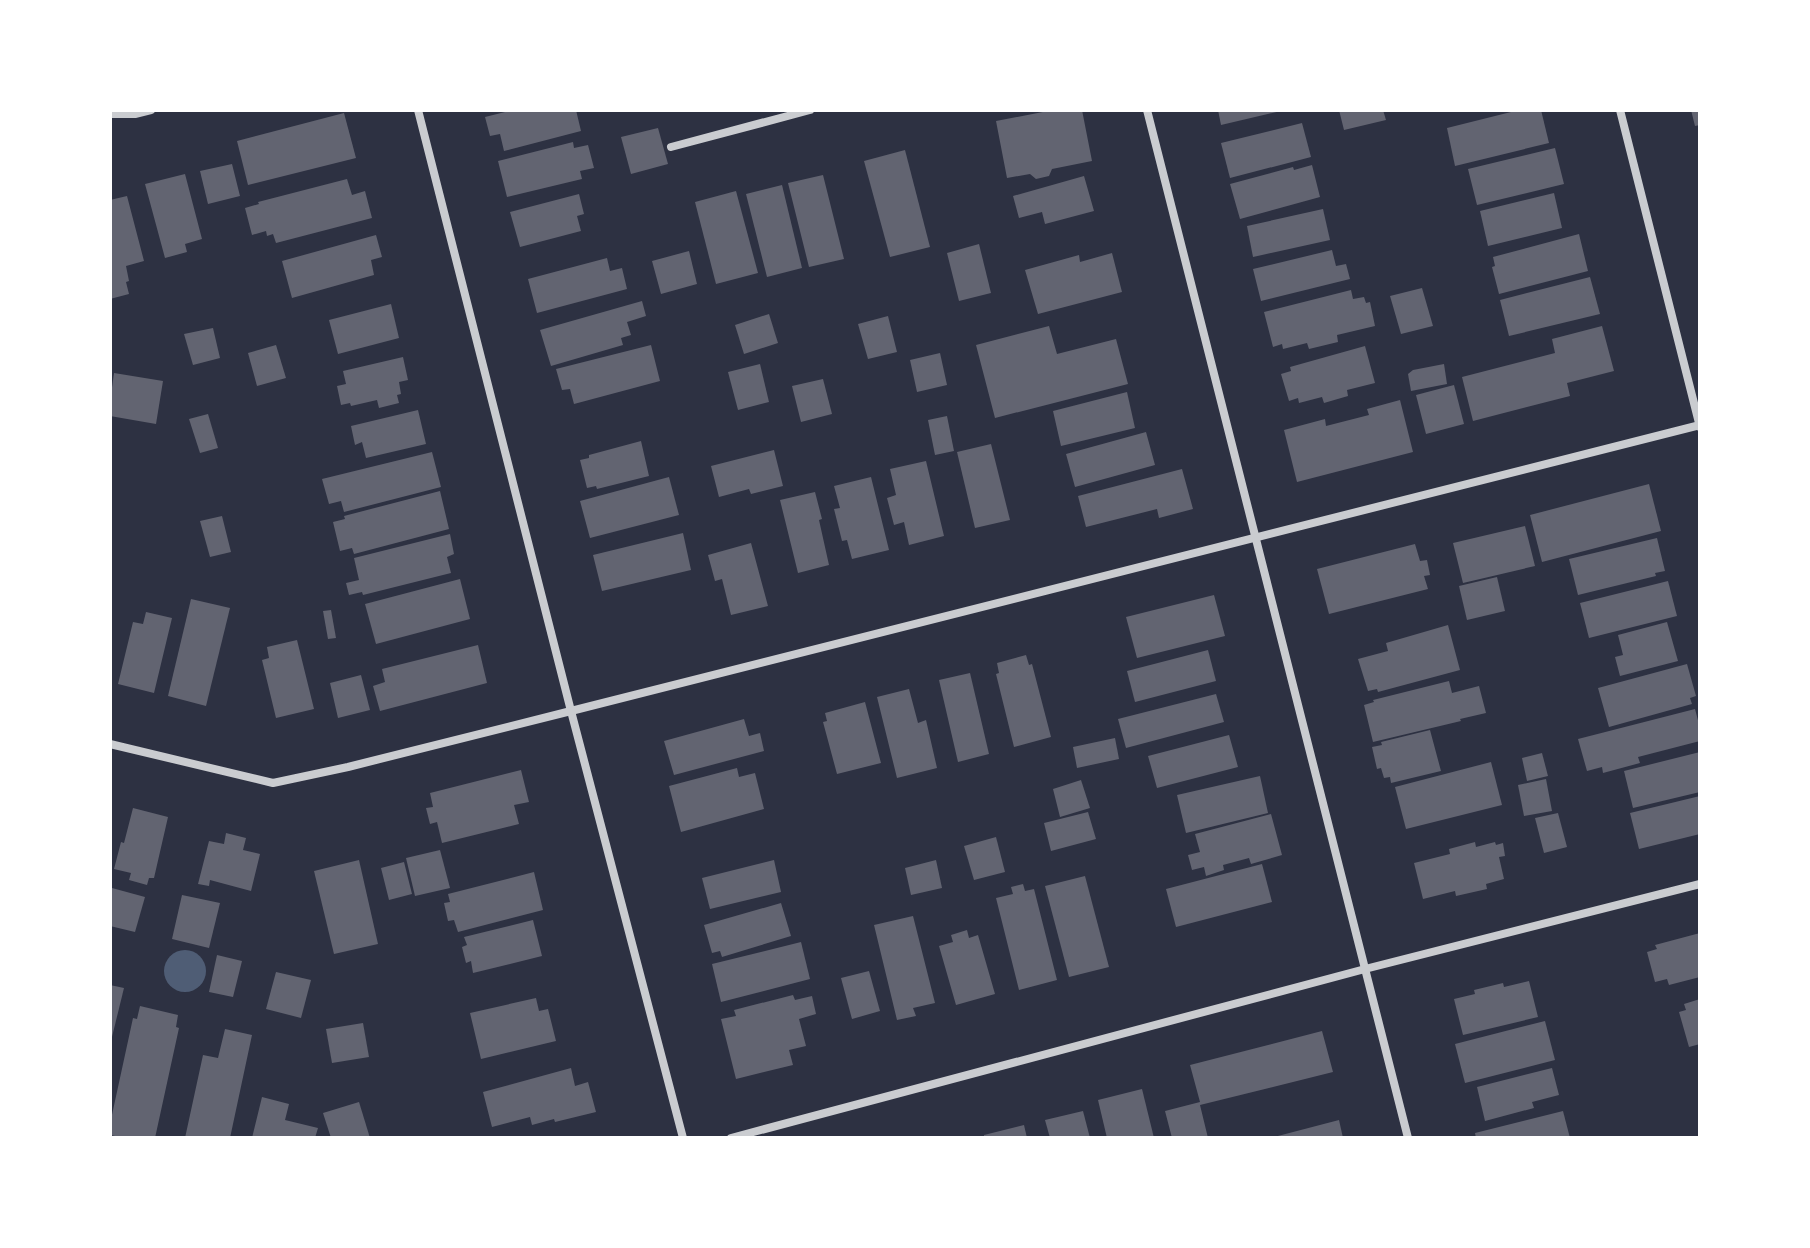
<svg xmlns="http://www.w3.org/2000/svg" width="1810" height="1248" viewBox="0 0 1810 1248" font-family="Mulish,sans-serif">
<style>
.water{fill:#4f5d75}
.building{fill:#626471}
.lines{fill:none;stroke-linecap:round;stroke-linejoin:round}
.minor{stroke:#caccd0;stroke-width:8}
</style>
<rect width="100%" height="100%" fill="#2d3142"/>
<!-- water -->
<circle class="water" cx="185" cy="971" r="21"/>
<!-- building -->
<g class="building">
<polygon points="513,110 576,110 581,131 504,151 500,134 490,136 485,117"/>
<polygon points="1053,110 1082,110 1092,161 1052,169 1049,176 1036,179 1030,174 1007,178 996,121"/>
<polygon points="1218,110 1281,110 1281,111 1221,125"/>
<polygon points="1339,110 1383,110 1386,120 1344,130"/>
<polygon points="1519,110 1541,110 1549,143 1455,166 1447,128"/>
<polygon points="1691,110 1700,110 1700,125 1695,126"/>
<polygon points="344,113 356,158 248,185 237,141"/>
<polygon points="1302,123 1311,157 1230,178 1221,143"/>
<polygon points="658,128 668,164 631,174 621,137"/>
<polygon points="573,142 574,148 588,145 594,168 580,171 582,179 507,197 498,161"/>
<polygon points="1555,148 1564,184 1477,205 1468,169"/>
<polygon points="905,150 930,247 890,257 864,161"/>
<polygon points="232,164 240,196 208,204 200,171"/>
<polygon points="1312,165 1320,197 1240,219 1230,184 1293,167 1294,170"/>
<polygon points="185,174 202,239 185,244 187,252 165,258 145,184"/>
<polygon points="823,175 844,259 809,267 788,183"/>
<polygon points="1084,176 1094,211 1045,224 1042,212 1019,218 1013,196"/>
<polygon points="347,179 352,195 365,191 372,218 276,243 273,234 267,236 266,231 252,235 245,208 259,204 258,202"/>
<polygon points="782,185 802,268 767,277 746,194"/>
<polygon points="736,191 758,273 716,284 695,202"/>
<polygon points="1554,193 1562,228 1488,246 1480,211"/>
<polygon points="579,194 584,214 577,216 581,231 520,247 510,212"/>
<polygon points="127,196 144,261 126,266 129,281 126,282 129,294 110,299 110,200"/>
<polygon points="1323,209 1330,240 1253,257 1247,226"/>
<polygon points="1579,234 1588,271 1499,294 1492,267 1495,266 1493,257"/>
<polygon points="376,235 382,257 371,260 374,275 292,298 282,261"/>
<polygon points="979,244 991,293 959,301 947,253"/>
<polygon points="1332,250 1336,266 1346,264 1350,279 1261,301 1253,269"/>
<polygon points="689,251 697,284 661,294 652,261"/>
<polygon points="1112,253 1122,292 1038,314 1025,270 1079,255 1080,262"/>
<polygon points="607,258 610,271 622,268 627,289 537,313 528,279"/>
<polygon points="1590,277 1600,314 1509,336 1500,300"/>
<polygon points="1422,288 1433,326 1401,334 1390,296"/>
<polygon points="1351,290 1353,299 1364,297 1366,303 1370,302 1375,326 1337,335 1338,342 1309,349 1307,343 1283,349 1282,344 1273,347 1264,312"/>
<polygon points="642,301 646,316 627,322 631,335 621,338 623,345 551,366 540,330"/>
<polygon points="391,304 399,338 338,354 329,320"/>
<polygon points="769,314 778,343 744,354 735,325"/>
<polygon points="888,316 897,352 868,359 858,324"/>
<polygon points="1049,326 1057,354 1116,339 1128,384 995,418 976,345"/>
<polygon points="1602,326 1614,371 1567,383 1570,396 1473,421 1462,377 1555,353 1552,339"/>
<polygon points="213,328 220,358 193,365 184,334"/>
<polygon points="276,345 286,378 257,386 248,353"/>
<polygon points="651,345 660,381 574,404 570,389 562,390 556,369"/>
<polygon points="1365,346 1375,383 1347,390 1348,396 1324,403 1322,397 1299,403 1298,398 1289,401 1281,374 1291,371 1290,367"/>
<polygon points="940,353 947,385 917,392 910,360"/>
<polygon points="403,357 408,380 399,382 401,394 397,395 399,403 379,408 377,400 351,406 350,403 341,405 337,386 346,384 343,371"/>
<polygon points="760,364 769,402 738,410 728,372"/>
<polygon points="1444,364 1447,384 1411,391 1408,374 1413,370"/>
<polygon points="114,373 163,381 156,424 110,416 110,402"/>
<polygon points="823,379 832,414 801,422 792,386"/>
<polygon points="1454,385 1464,424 1426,434 1416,395"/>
<polygon points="1127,392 1135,428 1061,446 1053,411"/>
<polygon points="1400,400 1413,452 1297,482 1284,430 1325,419 1326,426 1369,415 1367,409"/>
<polygon points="418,410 426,444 366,458 362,442 355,445 351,426"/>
<polygon points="208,414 218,448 200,453 189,419"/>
<polygon points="947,416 954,451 935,455 928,420"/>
<polygon points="1146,432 1155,465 1075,487 1066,454"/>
<polygon points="641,441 649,476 597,489 596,486 587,488 580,460 589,458 589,455"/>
<polygon points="991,444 1010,520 975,528 957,452"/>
<polygon points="774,450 783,486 751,494 749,489 719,497 711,466"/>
<polygon points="432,452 441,487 344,512 341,501 329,504 322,479"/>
<polygon points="926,461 944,536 909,545 904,522 894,525 887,498 896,495 890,469"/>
<polygon points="1182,469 1193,509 1159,518 1157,509 1086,527 1078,496"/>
<polygon points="669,477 679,515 590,538 580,501"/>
<polygon points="871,477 889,550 852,559 847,540 842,541 834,509 840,508 834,486"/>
<polygon points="1649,484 1661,531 1542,562 1530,515"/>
<polygon points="440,491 449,529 354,554 352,548 340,551 333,522 345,519 344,516"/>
<polygon points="815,492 822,519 819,520 829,565 798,573 780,500"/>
<polygon points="222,516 231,552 210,557 200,521"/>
<polygon points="1525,526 1535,566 1463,583 1453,543"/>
<polygon points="683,533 691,570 602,591 593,555"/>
<polygon points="450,534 454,554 447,557 451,573 363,595 362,592 349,595 346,583 359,580 354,558"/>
<polygon points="1657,538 1665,571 1655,573 1656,576 1578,595 1569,559"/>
<polygon points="751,543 768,606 731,615 722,579 715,581 708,555"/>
<polygon points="1415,544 1420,561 1427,560 1430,575 1424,576 1428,589 1329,614 1317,569"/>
<polygon points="1497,577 1505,611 1467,620 1459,586"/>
<polygon points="460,579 470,619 376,644 365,604"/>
<polygon points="1668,581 1677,616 1589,638 1580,603"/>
<polygon points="1214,595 1225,636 1137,658 1126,617"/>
<polygon points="191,599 230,608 206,706 168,696"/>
<polygon points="331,610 336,638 328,639 323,611"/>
<polygon points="146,612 172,618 154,693 118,684 133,622 143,624"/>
<polygon points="1667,622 1678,661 1620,676 1615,657 1623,655 1618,635"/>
<polygon points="1448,625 1460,670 1378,692 1377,689 1368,691 1358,659 1388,651 1386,643"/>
<polygon points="297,640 314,709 276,718 262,660 269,658 267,647"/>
<polygon points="478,645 487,683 380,711 373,686 385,682 382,669"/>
<polygon points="1208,650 1216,681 1135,702 1127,671"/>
<polygon points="1026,655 1029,665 1032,664 1051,737 1014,747 996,674 999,673 997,663"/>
<polygon points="1687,664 1696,696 1690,698 1692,704 1609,727 1598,688"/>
<polygon points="970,673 989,754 958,762 939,680"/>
<polygon points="361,675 370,710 338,718 330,683"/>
<polygon points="1449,681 1452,693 1479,686 1486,713 1460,719 1461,721 1373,742 1364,705 1374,702 1373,700"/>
<polygon points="909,689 918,723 926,720 937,768 897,778 877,697"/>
<polygon points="1216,694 1224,722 1126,748 1118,719"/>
<polygon points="865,702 881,763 837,774 823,722 827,721 825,713"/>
<polygon points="1695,709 1700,728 1700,741 1638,757 1640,763 1603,773 1602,767 1587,771 1578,739"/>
<polygon points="744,719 749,736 760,733 764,751 674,775 664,741"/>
<polygon points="1430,730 1441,771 1391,783 1390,777 1384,778 1381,768 1377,769 1372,747 1382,745 1381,742"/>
<polygon points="1229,735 1238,767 1157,788 1148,756"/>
<polygon points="1115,738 1119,759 1077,768 1073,747"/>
<polygon points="1700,752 1700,792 1633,808 1624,771"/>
<polygon points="1542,753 1548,776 1527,781 1522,758"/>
<polygon points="1491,762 1502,805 1406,829 1395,787"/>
<polygon points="737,768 739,777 755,773 764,809 681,832 669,786"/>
<polygon points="521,770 529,802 514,805 519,824 442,843 437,822 430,824 426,808 433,807 430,793"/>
<polygon points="1260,776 1268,813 1186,833 1177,795"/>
<polygon points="1546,779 1552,811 1524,816 1518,785"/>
<polygon points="1081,780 1090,808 1060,817 1053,789"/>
<polygon points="1700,796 1700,834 1639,849 1630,813"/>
<polygon points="133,808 168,817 154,878 149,878 147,885 129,880 131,873 114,869 121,842 124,843"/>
<polygon points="1088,812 1096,839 1051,851 1044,823"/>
<polygon points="1558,813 1567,847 1544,853 1535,818"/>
<polygon points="1271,814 1282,855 1251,864 1249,858 1223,865 1224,870 1206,876 1204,867 1192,870 1188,855 1200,852 1195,834"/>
<polygon points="226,833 246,838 243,850 260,854 251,891 210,880 209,886 198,884 209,841 224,844"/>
<polygon points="996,837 1005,872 974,880 964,846"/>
<polygon points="1475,842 1476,847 1495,842 1496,845 1503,843 1505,856 1499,857 1504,879 1486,884 1487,889 1456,896 1455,891 1423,899 1414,863 1450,854 1449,849"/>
<polygon points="440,850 450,888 415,896 406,858"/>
<polygon points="359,860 378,944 334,954 314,871"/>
<polygon points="774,860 781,892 710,909 702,878"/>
<polygon points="936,860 942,888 911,895 905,868"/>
<polygon points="404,862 412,894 389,900 381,868"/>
<polygon points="1262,864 1272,902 1176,927 1166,889"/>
<polygon points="534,872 543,910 458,932 454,920 448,921 444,903 450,902 448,894"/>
<polygon points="1085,876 1109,967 1069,977 1045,886"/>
<polygon points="1023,884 1025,891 1034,889 1057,980 1019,990 996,898 1013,894 1011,887"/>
<polygon points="112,888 145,897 135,932 110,926 110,895"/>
<polygon points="182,895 220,903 209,948 172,939"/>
<polygon points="781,903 791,936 722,957 720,951 712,953 704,925"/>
<polygon points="913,916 935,1003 913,1008 916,1016 897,1020 874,925"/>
<polygon points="533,920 542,956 473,973 471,961 466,963 462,947 467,945 464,937"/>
<polygon points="967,930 969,938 978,935 995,994 956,1005 939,946 953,942 951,935"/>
<polygon points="1700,933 1700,977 1669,985 1667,979 1655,982 1647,952 1657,949 1655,945"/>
<polygon points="801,942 810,979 721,1002 712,964"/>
<polygon points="217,955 242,961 233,997 209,992"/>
<polygon points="869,971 880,1011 852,1019 841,978"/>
<polygon points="276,972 311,980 301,1018 266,1009"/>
<polygon points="1529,981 1538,1017 1463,1035 1454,999 1475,994 1474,990 1503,983 1504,987"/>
<polygon points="110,985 124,988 111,1041 110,1041"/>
<polygon points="793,995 795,1000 812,996 816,1014 799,1019 806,1046 789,1050 793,1065 736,1079 721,1019 736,1016 734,1010"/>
<polygon points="536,998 539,1011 548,1009 556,1041 481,1059 470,1013"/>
<polygon points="1700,999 1700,1044 1689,1047 1679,1012 1686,1010 1684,1004"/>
<polygon points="140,1006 178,1015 176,1027 179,1028 155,1138 125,1138 110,1135 110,1124 133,1018 137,1019"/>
<polygon points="1545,1021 1555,1060 1465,1083 1455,1044"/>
<polygon points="363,1023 369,1057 332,1063 326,1029"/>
<polygon points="225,1029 252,1035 230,1138 185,1138 203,1055 218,1058"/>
<polygon points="1322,1031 1333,1072 1200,1105 1208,1138 1172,1138 1165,1111 1200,1102 1190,1065"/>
<polygon points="571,1068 575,1086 588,1082 596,1112 555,1122 554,1119 532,1125 530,1117 492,1127 483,1092"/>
<polygon points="1552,1068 1559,1095 1532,1102 1534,1108 1485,1121 1477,1087"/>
<polygon points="1142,1089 1154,1138 1107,1138 1098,1100"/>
<polygon points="262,1097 289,1104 285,1120 318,1128 315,1138 252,1138"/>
<polygon points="359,1102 370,1138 331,1138 323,1113"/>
<polygon points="1083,1111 1090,1138 1050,1138 1045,1120"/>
<polygon points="1563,1111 1570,1138 1476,1138 1475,1133"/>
<polygon points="1339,1120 1343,1138 1275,1138 1274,1137"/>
<polygon points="1024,1125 1027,1138 984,1138 984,1135"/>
</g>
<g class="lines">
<!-- minor -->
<g class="minor">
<polyline points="418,110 571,711 683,1138"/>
<polyline points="1147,110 1408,1138"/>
<polyline points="1620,110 1700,427"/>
<polyline points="110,114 135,114 151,110"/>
<polyline points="671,147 810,110"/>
<polyline points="110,744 273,783 348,767 571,711 1700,425"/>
<polyline points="731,1138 1365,969 1700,884"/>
</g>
</g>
<!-- border -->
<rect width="1810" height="1248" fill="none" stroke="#ffffff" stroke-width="224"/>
</svg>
